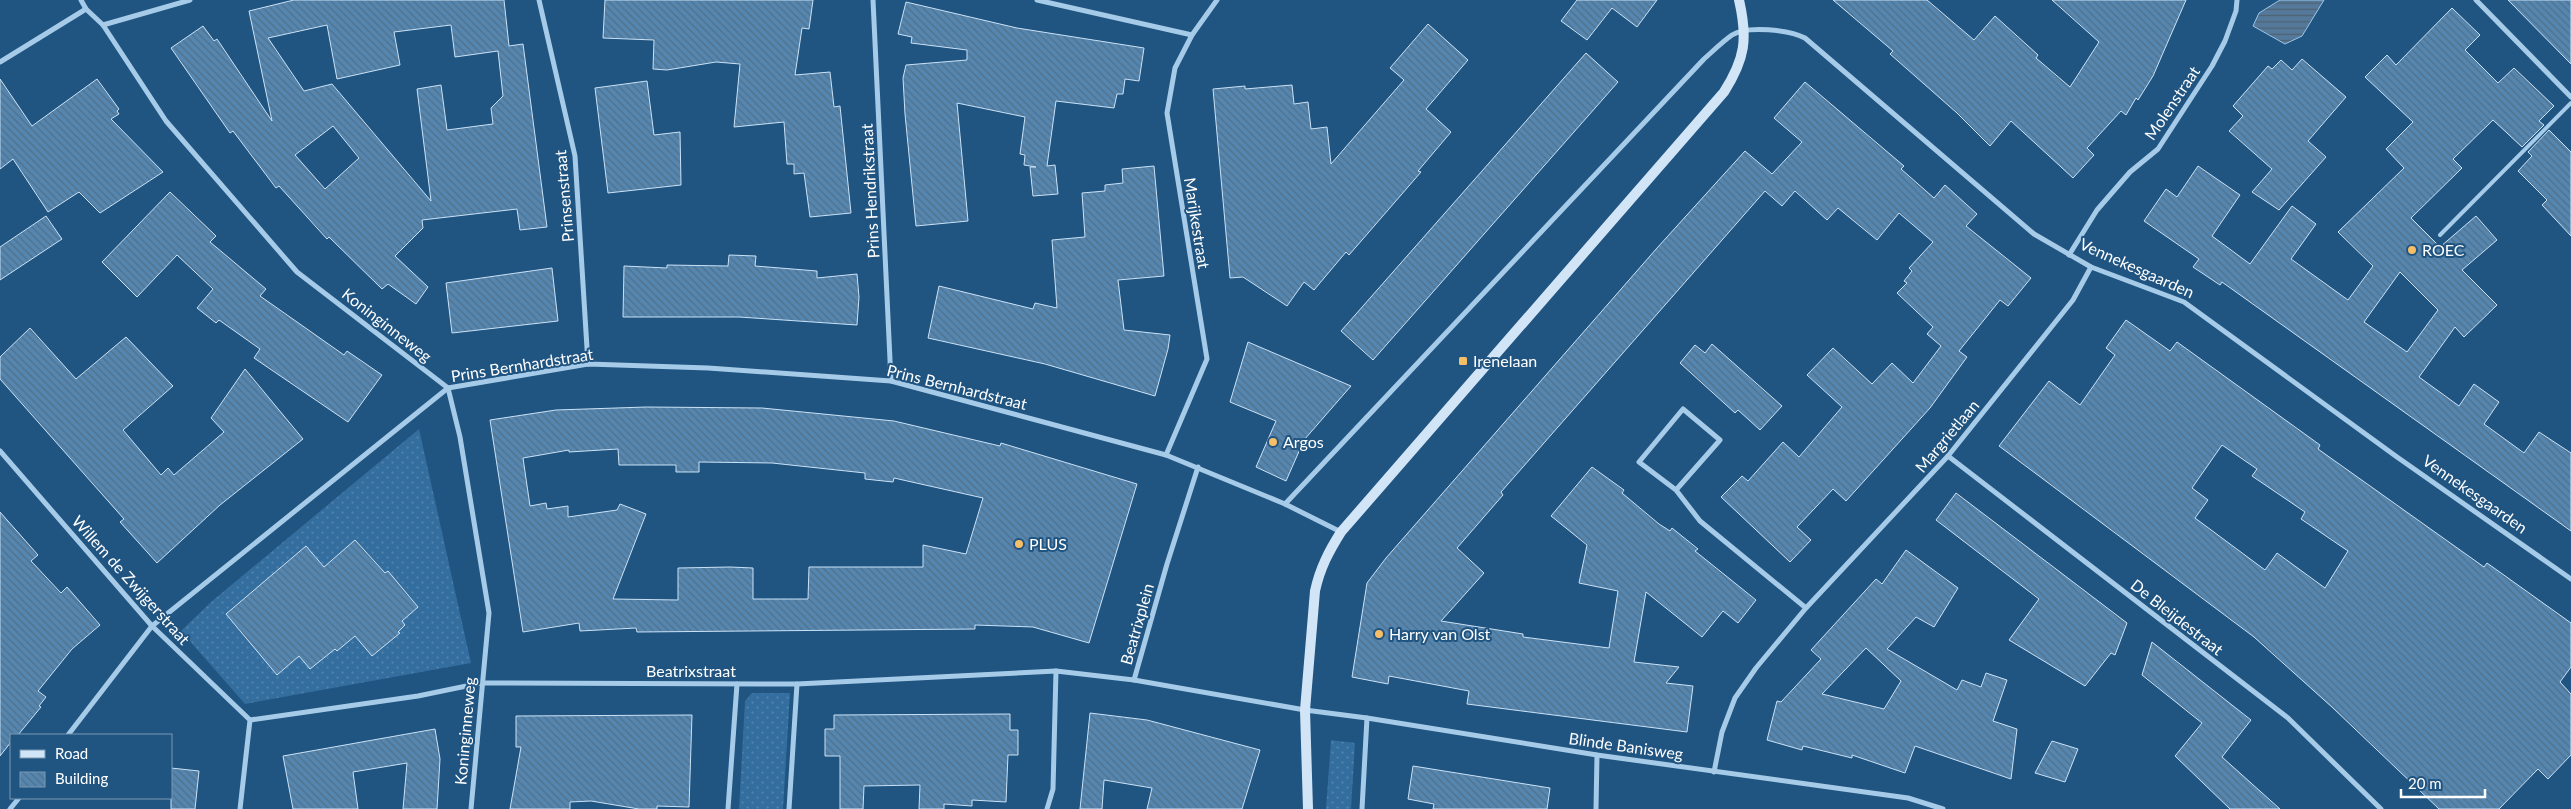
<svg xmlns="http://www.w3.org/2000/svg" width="2571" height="809" viewBox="0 0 2571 809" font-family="Lato,sans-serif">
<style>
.grass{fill:url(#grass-dots)}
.water{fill:url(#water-rules);stroke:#9ac7ea}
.building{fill:url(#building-back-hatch);stroke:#cae2f6;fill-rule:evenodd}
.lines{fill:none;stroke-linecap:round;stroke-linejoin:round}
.lane{stroke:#a6cbe8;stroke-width:4}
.street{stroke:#a6cbe8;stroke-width:5}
.secondary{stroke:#d1e5f7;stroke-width:10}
.poi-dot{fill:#f6be67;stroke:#205481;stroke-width:2}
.labels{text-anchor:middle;stroke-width:4;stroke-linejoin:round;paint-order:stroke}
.street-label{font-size:16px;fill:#fff;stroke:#205481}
.poi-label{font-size:16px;fill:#fff;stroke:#205481;text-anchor:start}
</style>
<defs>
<pattern id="grass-dots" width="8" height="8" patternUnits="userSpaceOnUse" patternTransform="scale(1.25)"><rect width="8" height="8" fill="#346e9f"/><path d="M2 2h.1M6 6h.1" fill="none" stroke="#5284ad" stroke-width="1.8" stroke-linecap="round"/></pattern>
<pattern id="water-rules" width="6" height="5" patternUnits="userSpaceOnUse" patternTransform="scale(1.25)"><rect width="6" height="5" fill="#54799a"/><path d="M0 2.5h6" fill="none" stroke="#506273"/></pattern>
<pattern id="building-back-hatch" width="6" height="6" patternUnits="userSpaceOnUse" patternTransform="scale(1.25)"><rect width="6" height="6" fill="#5586b0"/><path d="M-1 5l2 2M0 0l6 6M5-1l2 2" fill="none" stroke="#516f88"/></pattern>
</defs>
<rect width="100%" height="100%" fill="#205481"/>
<!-- grass -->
<g class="grass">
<polygon points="419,429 471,663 245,704 181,631 211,602"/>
<polygon points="752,693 790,693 783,809 739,809 745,701"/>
<polygon points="1331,740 1355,743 1351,809 1326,809"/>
</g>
<!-- water -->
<polygon class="water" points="2280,0 2324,0 2302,36 2285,44 2253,26 2259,13"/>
<!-- building -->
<g class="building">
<path d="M294 0H504L509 46 523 44 547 227 520 230 517 209 422 220 423 228 395 256 428 287 416 304 388 284 382 289 329 237 327 239 279 186 276 188 233 131 230 133 171 48 203 26 214 41 217 39 272 121 249 11ZM327 25 337 79 400 65 394 32 451 25 455 57 498 51 503 96 491 108 493 124 447 130 441 85 417 89 431 201 332 84 304 91 268 38ZM333 126 359 158 325 189 295 155Z"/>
<polygon points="605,0 813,0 809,29 802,28 795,75 830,72 834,107 840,106 851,213 810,217 804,173 794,174 794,164 787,164 784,122 734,127 740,64 716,62 667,70 653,69 654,40 603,38"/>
<polygon points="1577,0 1657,0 1637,27 1612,8 1587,40 1561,21"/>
<polygon points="1833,0 1927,0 1974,40 1995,16 2038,55 2036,58 2070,87 2099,42 2052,0 2186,0 2153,76 2138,100 2136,98 2126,115 2121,111 2087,148 2094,155 2073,178 2011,121 1990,146 1957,113 1890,54 1893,51"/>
<polygon points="2508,0 2571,0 2571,64"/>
<polygon points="906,2 1017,28 1144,48 1139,81 1125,79 1123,94 1117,94 1114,108 1056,101 1047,166 1055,165 1058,194 1033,196 1030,167 1036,167 1024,165 1025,155 1020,154 1025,117 957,103 968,221 916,226 905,114 903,78 906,65 967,60 967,50 911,43 912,37 898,34"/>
<path d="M2452 8 2480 35 2465 50 2498 83 2514 68 2554 106 2539 121 2544 125 2522 147 2493 120 2453 159 2462 168 2411 218 2440 247 2476 216 2497 240 2462 270 2497 305 2464 337 2455 327 2419 377 2459 406 2474 384 2499 402 2484 424 2524 453 2539 432 2571 453V531L2222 282 2220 285 2193 267 2199 259 2144 221 2166 189 2177 197 2198 166 2240 195 2212 236 2250 264 2292 206 2316 224 2291 259 2348 300 2373 266 2338 232 2404 168 2386 149 2413 122 2365 77 2387 55 2396 65ZM2400 272 2438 310 2407 352 2364 322Z"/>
<polygon points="1428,24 1468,60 1426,109 1451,132 1418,171 1421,172 1349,255 1346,252 1314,290 1304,282 1287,306 1243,277 1230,278 1213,89 1245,86 1245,89 1292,85 1294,104 1308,102 1311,129 1327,127 1331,164 1404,80 1390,68"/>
<polygon points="1586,53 1618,82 1373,360 1341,331"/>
<polygon points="2302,59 2346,97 2308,141 2326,157 2279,210 2252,192 2272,169 2229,131 2243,116 2233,106 2268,66 2272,69 2281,60 2292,70"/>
<polygon points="0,79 32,126 97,79 119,109 117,111 119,114 111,119 163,172 100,213 79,192 48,212 13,159 0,169"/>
<polygon points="647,81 654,135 680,132 681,185 608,193 595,88"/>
<polygon points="1805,82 1904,166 1901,169 1934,198 1945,185 1977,214 1966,226 2031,278 2008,306 2000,300 1959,351 1967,357 1930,408 1846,501 1833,489 1797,527 1811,540 1790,562 1721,497 1742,476 1748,481 1783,442 1799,457 1842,407 1807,375 1833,348 1872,384 1892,363 1913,383 1941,346 1927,334 1933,327 1897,293 1907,283 1904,281 1912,271 1909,268 1933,242 1899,213 1877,240 1838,208 1827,220 1795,191 1782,206 1765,191 1501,492 1503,495 1457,548 1484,573 1441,621 1523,634 1523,637 1609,648 1618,591 1579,583 1587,545 1551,516 1592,467 1624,490 1622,493 1659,524 1670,531 1672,528 1698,549 1695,551 1756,600 1738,623 1723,611 1702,637 1646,592 1634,662 1679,667 1666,683 1693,686 1687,732 1467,704 1469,691 1389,676 1388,684 1352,677 1367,583 1386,558 1657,248 1745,151 1772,174 1802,142 1774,118"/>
<polygon points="2549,130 2571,152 2571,236 2542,205 2547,200 2518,171 2532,156 2528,152"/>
<polygon points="1154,166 1164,276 1118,280 1124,330 1170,335 1168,349 1155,396 1045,364 928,338 939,286 1033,309 1035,303 1057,308 1052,240 1085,237 1082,193 1105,191 1105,185 1123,183 1122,169"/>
<polygon points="170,192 216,236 210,242 266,289 260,296 344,355 347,351 382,375 348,422 254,358 260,349 219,320 216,323 197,308 213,289 177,255 137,297 102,262"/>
<polygon points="46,216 62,239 0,280 0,247"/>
<polygon points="729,255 756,256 755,266 817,271 817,278 857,274 859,297 857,325 739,317 623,317 624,266 667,268 667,265 728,266"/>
<polygon points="552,268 558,321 452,333 446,283"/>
<path d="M2126 320 2170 351 2177 342 2320 445 2318 449 2484 567 2487 563 2571 623V667L2560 682 2571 694V755L2548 779 2538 769 2499 809H2439L2333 708 2254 637 1999 446 2049 381 2080 405 2115 355 2106 348ZM2222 445 2257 469 2252 476 2305 512 2301 519 2348 551 2325 588 2277 553 2265 570 2195 518 2208 500 2192 488Z"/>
<polygon points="30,328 76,379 126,337 173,386 123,430 161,475 168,468 174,475 224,432 211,418 245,369 303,439 220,505 157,563 120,522 124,519 0,379 0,357"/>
<polygon points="1248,342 1351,386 1304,440 1286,481 1256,467 1276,421 1230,402"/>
<polygon points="1712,344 1782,406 1760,430 1738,410 1735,413 1680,363 1695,345 1705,353"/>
<path d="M646 407 762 408 894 421 1000 446 1001 443 1137 484 1089 643 1033 627 975 625V629L637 632 636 628 580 631 579 623 523 632 490 420 556 410ZM618 449 619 465H676V472H699V462L772 463 865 473V479L893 482 894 478 983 498 966 554 923 545V567H809L808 599H753V568L730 567 678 568V600L613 599 646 514 620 504 617 510 568 517V506L547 509 546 503 530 506 523 458 569 450V452Z"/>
<polygon points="1956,493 2127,623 2115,655 2111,653 2085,686 2009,640 2039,599 1936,520"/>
<polygon points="0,512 38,555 31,561 61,593 67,587 100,625 72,649 38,691 46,697 39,706 41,707 18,735 11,735 11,742 0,756"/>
<polygon points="355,540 385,573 388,571 418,607 402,621 405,625 398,632 400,633 372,656 355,636 337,651 335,649 310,669 299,656 277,675 226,614 306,546 324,567"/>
<path d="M1906 550 1958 588 1934 627 1916 617 1887 649 1957 690 1962 680 1981 687 1986 673 2007 680 1993 721 2017 729 2011 779 1915 746 1905 773 1852 755V758L1803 746 1802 750 1767 740 1777 701 1781 702 1821 659 1811 650 1876 579 1882 584ZM1866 648 1901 681 1884 709 1822 694Z"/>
<polygon points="2152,642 2251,720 2222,757 2280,809 2230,809 2175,756 2202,723 2142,675"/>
<polygon points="1090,713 1147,720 1260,750 1242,809 1147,809 1152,788 1104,780 1102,809 1080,809"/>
<polygon points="1010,714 1010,730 1018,730 1018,755 1008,755 1006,802 972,800 972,806 944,804 944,809 919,809 920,785 864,786 863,809 840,809 840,756 825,756 825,729 834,729 834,715"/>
<polygon points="692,715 689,807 657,806 657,809 639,809 591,801 570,802 570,809 510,809 521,747 516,747 516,716"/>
<polygon points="435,729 440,759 437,809 403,809 407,763 353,772 358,809 293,809 283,756"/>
<polygon points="2052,741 2078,749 2065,782 2035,773"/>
<polygon points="1413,766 1550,788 1547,809 1433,809 1434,804 1408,799"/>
<polygon points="171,768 199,771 195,809 171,809"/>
</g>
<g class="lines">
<!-- lane -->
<polyline class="lane" points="2440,235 2571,103"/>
<!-- street -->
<g class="street">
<polyline points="81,0 86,9 103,25 166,121 297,272 448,388 460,437 489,613 471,809"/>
<polyline points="539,0 575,156 588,364"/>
<polyline points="873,0 891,381"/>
<polyline points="1037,0 1192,35"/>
<polyline points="2476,0 2571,97"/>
<polyline points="103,25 190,0"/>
<polyline points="0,62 86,9"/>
<polyline points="2069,255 2097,210 2130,172 2158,149 2212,66 2225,41 2236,11 2237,0"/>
<polyline points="0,451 152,626 250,720 240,809"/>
<polyline points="1166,455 1207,359 1167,113 1175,68 1192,35 1217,0"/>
<polyline points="1948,456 2288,718 2381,809"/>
<polyline points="1676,490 1720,440 1683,409 1639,462 1676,490 1700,521 1806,608"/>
<path d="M1285 504 1704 59C1713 51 1722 42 1732 35 1747 25 1790 30 1805 38L2034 234 2091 267 2184 302 2397 457 2571 579"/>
<polyline points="1134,680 1167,564 1198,467"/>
<polyline points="250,720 418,696 481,683 797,684 1056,671 1134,680 1305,710 1367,718 1597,755 1908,798 1943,809"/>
<polyline points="68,735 152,626 448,388 588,364 708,368 891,381 1166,455 1285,504 1341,532"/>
<polyline points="1714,772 1722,732 1735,698 1756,668 1806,608 1948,456 2073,300 2091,267"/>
<polyline points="10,809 19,798"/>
<polyline points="728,809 737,684"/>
<polyline points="789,809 797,684"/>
<polyline points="1047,809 1053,789 1056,671"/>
<polyline points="1362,809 1367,718"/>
<polyline points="1596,809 1597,755"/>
</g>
<!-- secondary -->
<path class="secondary" d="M1308 809 1305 710 1315 591C1320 568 1329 551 1341 532L1724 92C1745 59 1748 39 1739 0"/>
</g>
<!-- markers -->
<g class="poi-dot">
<circle cx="2412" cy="250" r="5"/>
<rect x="1458" y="356" width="10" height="10" rx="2.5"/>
<circle cx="1273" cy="442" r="5"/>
<circle cx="1019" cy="544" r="5"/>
<circle cx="1379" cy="634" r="5"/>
</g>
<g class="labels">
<!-- street labels -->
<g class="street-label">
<text transform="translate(2172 103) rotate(-56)" y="6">Molenstraat</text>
<text transform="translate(870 191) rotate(-93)" y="6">Prins Hendrikstraat</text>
<text transform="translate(564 196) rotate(-95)" y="6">Prinsenstraat</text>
<text transform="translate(1197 223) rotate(81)" y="6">Marijkestraat</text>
<text transform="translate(2137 268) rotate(24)" y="6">Vennekesgaarden</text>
<text transform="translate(387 325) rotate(38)" y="6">Koninginneweg</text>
<text transform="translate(522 365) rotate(-9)" y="6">Prins Bernhardstraat</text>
<text transform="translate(957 387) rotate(14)" y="6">Prins Bernhardstraat</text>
<text transform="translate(1947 436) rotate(-50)" y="6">Margrietlaan</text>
<text transform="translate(2475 494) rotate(35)" y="6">Vennekesgaarden</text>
<text transform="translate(131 580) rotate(48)" y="6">Willem de Zwijgerstraat</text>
<text transform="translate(2177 617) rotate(38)" y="6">De Bleijdestraat</text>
<text transform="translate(1137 624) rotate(-74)" y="6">Beatrixplein</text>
<text x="691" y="677">Beatrixstraat</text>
<text transform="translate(465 731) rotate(-85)" y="6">Koninginneweg</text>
<text transform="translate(1626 746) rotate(8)" y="6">Blinde Banisweg</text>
</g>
<!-- poi labels -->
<g class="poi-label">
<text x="2422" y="256">ROEC</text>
<text x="1473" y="367">Irenelaan</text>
<text x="1283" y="448">Argos</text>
<text x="1029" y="550">PLUS</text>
<text x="1389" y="640">Harry van Olst</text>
</g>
</g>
<!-- legend -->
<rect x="10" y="734" width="162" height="65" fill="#205481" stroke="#7998b3"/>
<rect x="20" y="750" width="25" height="8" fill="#d1e5f7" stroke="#7998b3"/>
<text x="55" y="759" font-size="15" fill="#ffffff">Road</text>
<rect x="20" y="772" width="25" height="15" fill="url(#building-back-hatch)" stroke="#7998b3"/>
<text x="55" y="784" font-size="15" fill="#ffffff">Building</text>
<!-- scale -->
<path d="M2401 789v8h84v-8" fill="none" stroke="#ffffff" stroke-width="2.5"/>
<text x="2408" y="789" font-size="15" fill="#ffffff" stroke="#205481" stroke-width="4" paint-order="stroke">20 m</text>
</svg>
